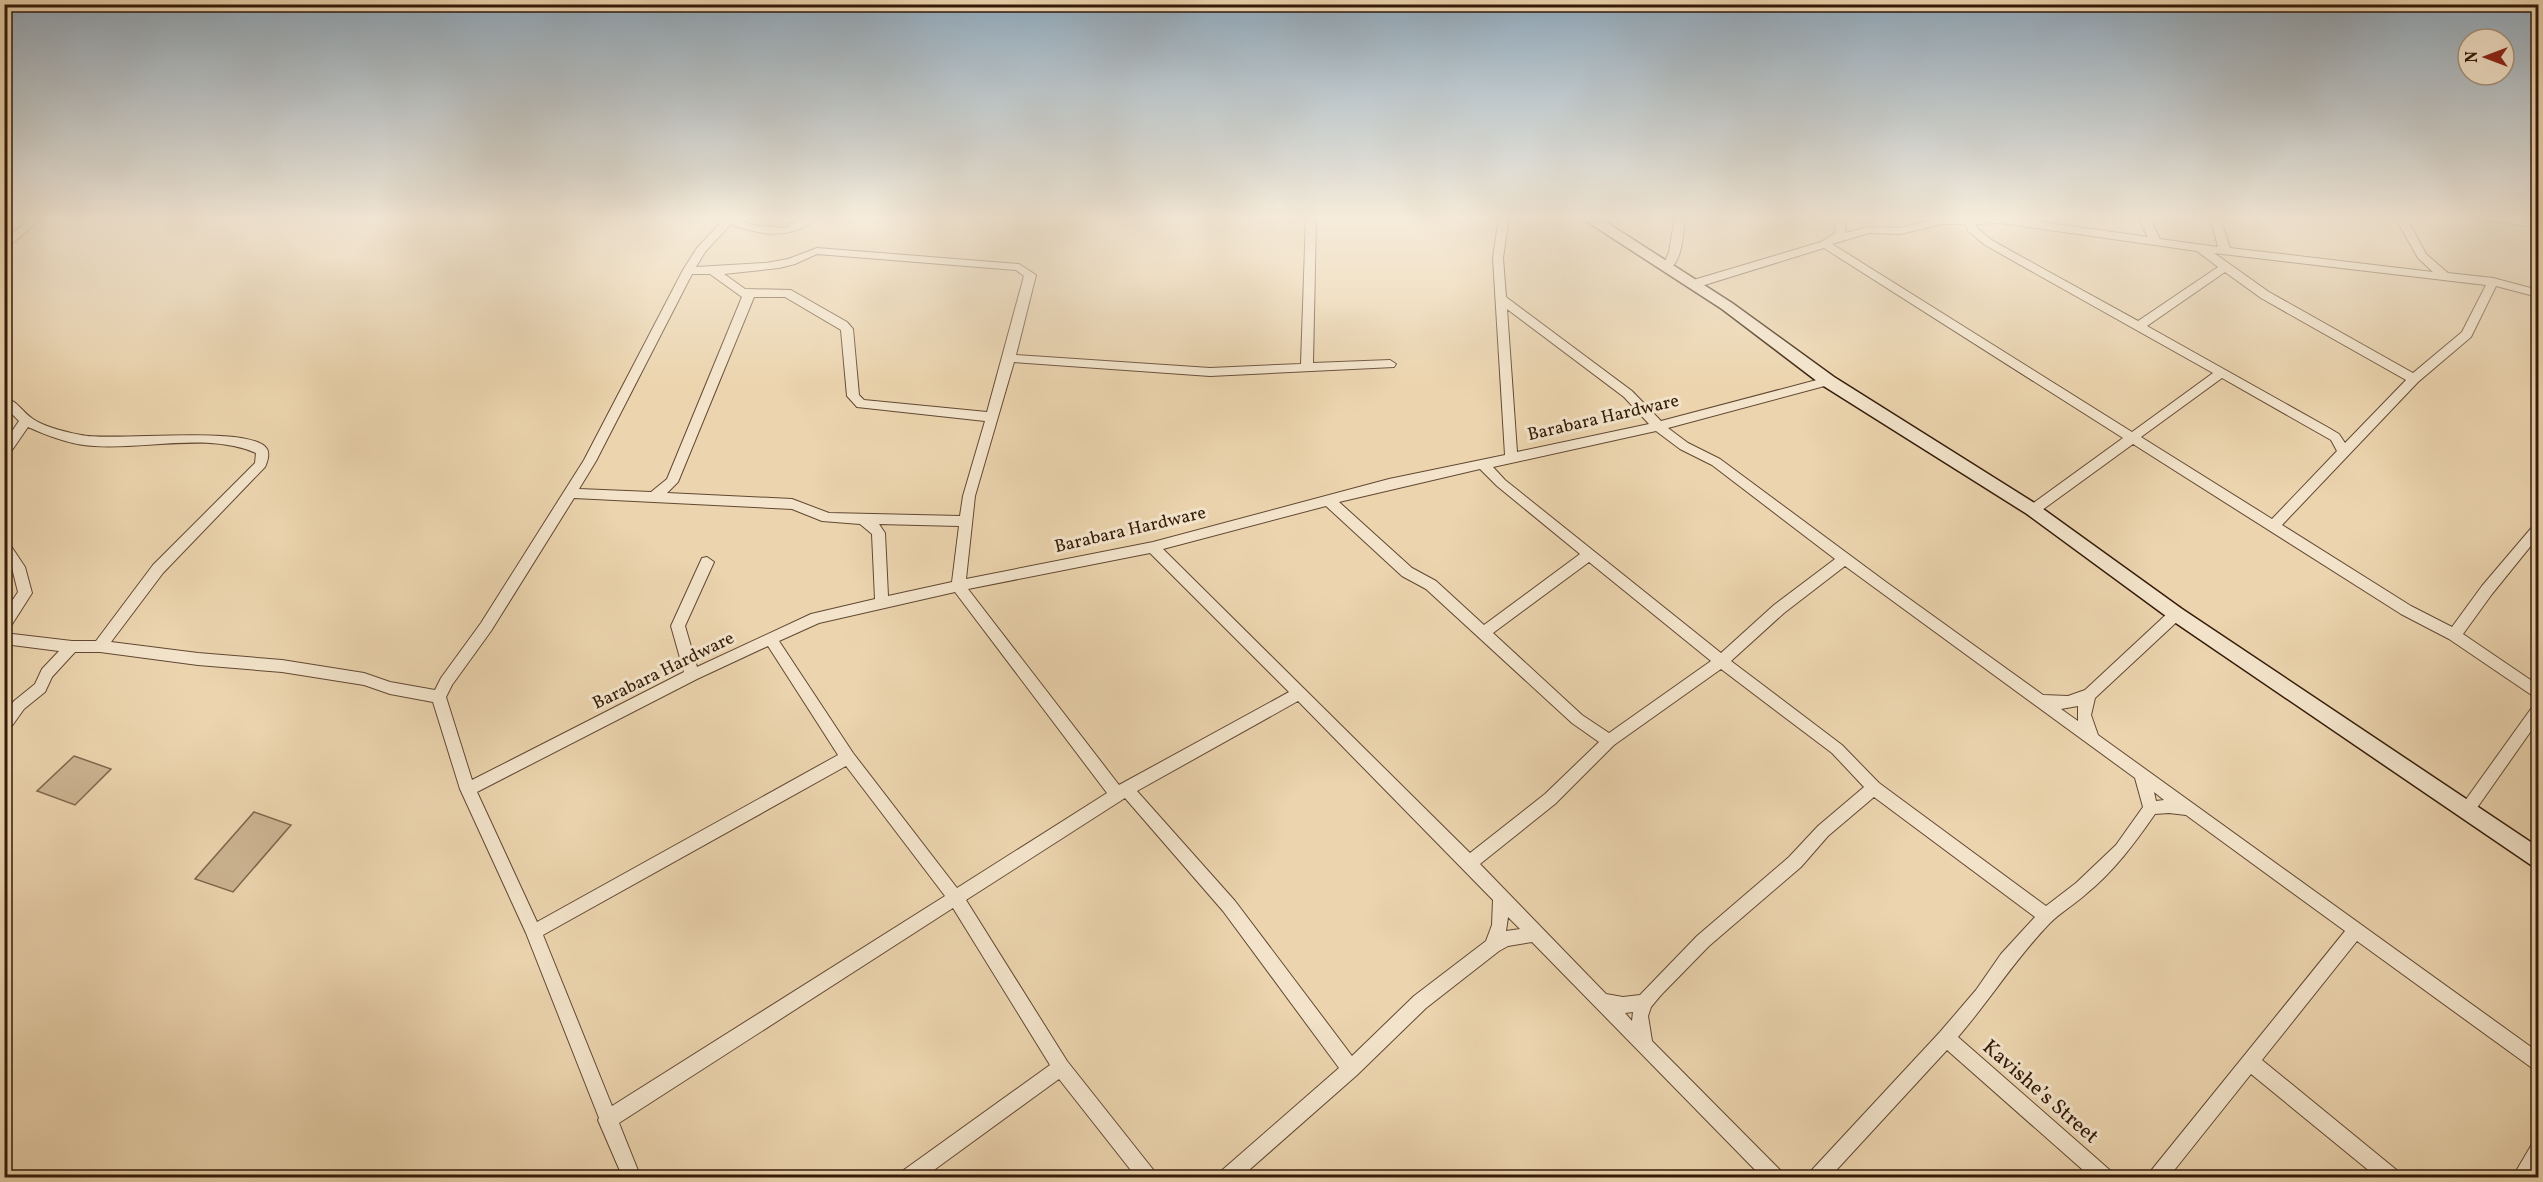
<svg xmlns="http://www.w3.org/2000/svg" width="2543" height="1182" viewBox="0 0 2543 1182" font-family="Vollkorn,serif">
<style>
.green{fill:#ccb492;stroke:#80674d;stroke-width:1.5}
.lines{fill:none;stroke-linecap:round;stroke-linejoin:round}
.street-casing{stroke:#624832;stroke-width:2}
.secondary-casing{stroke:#341a08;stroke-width:3}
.street{fill:#f2e3ca;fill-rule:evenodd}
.secondary{fill:#f2e3ca;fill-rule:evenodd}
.labels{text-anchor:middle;stroke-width:6;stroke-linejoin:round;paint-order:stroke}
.street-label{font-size:18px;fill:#341a08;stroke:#f2e3ca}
.near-street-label{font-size:21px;fill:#341a08;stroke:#f2e3ca}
</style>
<rect width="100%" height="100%" fill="#ebd4ae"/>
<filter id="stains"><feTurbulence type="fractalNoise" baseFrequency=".00333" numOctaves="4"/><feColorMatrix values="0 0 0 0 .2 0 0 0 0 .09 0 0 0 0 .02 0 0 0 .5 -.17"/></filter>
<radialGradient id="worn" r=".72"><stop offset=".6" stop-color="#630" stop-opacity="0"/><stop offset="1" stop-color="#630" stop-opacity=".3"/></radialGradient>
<!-- green -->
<g class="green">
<polygon points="74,756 111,769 75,805 37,791"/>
<polygon points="254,812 291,825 233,892 195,879"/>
</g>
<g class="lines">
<defs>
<g id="street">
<polygon points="32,217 44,217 4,250 4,241"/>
<path d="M726 217H737L736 219 752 225 784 228 805 217H819C792 240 762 236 731 224L705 252 696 267 766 263 788 259 817 248 1019 264 1036 275 1016 355 1210 368 1301 364 1306 217H1316L1313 363 1390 360 1396 364 1394 367 1210 376 1014 362 975 496 966 579 1153 542 1389 479 1505 455 1493 258 1499 217H1509L1503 258 1506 297 1632 391 1661 421 1828 377 1832 378 1834 381 1832 384 1668 428 1688 443 1720 459 1886 582 2043 695 2068 696 2085 690 2171 610H2181L2183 614 2181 618 2095 698 2091 715 2098 735 2538 1052V1070L2532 1068 2357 941 2262 1060 2399 1172 2402 1178H2378L2251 1074 2168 1178H2147L2150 1172 2345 931 2186 815 2169 813 2155 814C2135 843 2114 871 2086 894 2075 904 2061 912 2050 923 2016 958 1990 1000 1958 1037L2112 1172 2115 1178H2092L1947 1050 1829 1178H1807L1810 1172 1940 1032 1976 990 2001 954 2035 917 1874 797 1828 836 1801 867 1709 946 1661 995 1651 1007 1648 1016 1652 1041 1782 1172 1785 1178H1763L1532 942 1508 946 1499 951 1426 1008 1357 1075 1240 1178H1217L1220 1172 1339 1068 1223 911 1125 798 966 900 1067 1061 1155 1172 1158 1178H1137L1059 1079 923 1178H898L901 1172 1050 1065 953 908 619 1123 641 1178H623L598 1120 599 1118 526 933 460 789 433 702 390 694 364 685 282 672 198 665 100 652H75L52 677 45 692 24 709 9 730 4 732V714L14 701 35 684 42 669 59 651 4 644V633L72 641H96L153 565 255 463 256 453C206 432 147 450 94 446 72 445 48 436 28 427L8 456 4 457V443L19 421 4 406V397C18 401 22 412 33 419 47 428 66 432 81 435 113 442 252 424 267 449 270 454 267 463 265 467L163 573 111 642 198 653 282 660 364 673 390 682 435 690 441 678 481 623 584 460 683 270 697 248ZM817 254 1016 270 1024 276 987 412 864 400 859 395 853 329 847 322 791 290 745 289 724 274 779 268 795 264ZM692 274H710L742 297 667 479 651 492 579 489 596 461ZM754 297H785L841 330 847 396 857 407 985 421 963 496 960 516 829 513 792 499 667 493 678 482ZM1507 309 1624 397 1649 424 1517 452ZM1656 431 1680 449 1712 465 1835 559 1774 605 1721 653 1505 480 1493 467ZM1480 469 1497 486 1580 554 1484 625 1436 581 1412 568 1339 502ZM574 498 792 509 822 521 860 524 872 534 875 599 811 614 697 667 685 626 714 562 707 557 702 558 671 626 684 672 472 780 446 697 452 685 491 631ZM1326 506 1402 576 1426 589 1572 723 1599 742 1545 794 1470 853 1163 549ZM879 524 959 526 952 582 888 596 885 533ZM1150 553 1289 692 1119 785 968 589ZM1589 562 1711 661 1609 733 1582 715 1493 633ZM1845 566 2135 778 2143 807 2116 845 2076 883 2046 906 1879 783 1842 745 1731 661 1784 613ZM955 592 1107 793 957 888 853 753 779 641 819 623ZM768 646 838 755 537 922 477 792 697 679ZM1721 669 1832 753 1864 787 1818 826 1789 857 1697 936 1640 995 1623 997 1606 994 1480 864 1555 804 1614 745ZM1298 701 1493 900 1492 925 1486 941 1414 996 1352 1056 1235 901 1137 791ZM2078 706V721L2061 709ZM846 766 945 896 612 1106 543 935ZM2154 792 2164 800 2156 801ZM1508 917 1520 929 1506 931ZM1633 1012 1632 1021 1625 1013Z"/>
<path d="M1675 217H1685C1683 232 1683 263 1668 269L1663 266 1669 252Z"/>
<path d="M1836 217H1846L1845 233 1869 227 1900 228 1943 218 2005 217 2148 237 2138 217H2149L2160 239 2218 247 2210 217H2220L2230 248 2433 272 2418 258 2395 217H2406L2426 254 2448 273 2493 278 2538 290V297L2496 286 2471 337 2418 382 2282 525 2411 606 2452 627 2482 586 2533 526 2538 524V537L2492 594 2463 634 2538 685V698L2533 696 2449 639 2401 614 2133 444 2038 513H2028L2027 510 2028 507 2123 438 1824 248 1698 287 1694 288 1688 284 1690 281 1821 242 1835 233ZM2000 223 2197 251 2218 267 2138 321 1993 241 1977 228 1976 224ZM1943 224H1965L1968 231 1985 245 2213 373 2132 432 1832 244 1869 233 1900 234ZM2214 253 2486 285 2462 332 2413 373 2269 292ZM2225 272 2261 298 2406 380 2345 443 2339 434 2329 428 2147 326ZM2222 378 2331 440 2337 451 2272 519 2141 437Z"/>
<polygon points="2475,217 2511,217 2538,221 2538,227 2480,220"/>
<polygon points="4,542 9,543 25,567 32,593 9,629 4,630 4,613 18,592 12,568 4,558"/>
<polygon points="2538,704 2538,721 2472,815 2467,817 2462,815 2459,810 2462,805 2533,706"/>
<polygon points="2538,1141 2538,1166 2532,1178 2512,1178 2532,1144"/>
</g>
<polygon id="secondary" points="1580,217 1598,217 1732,303 1834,377 2039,506 2182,609 2538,847 2538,867 2531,865 2170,619 2027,514 1822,385 1722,309"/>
</defs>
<!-- street casing -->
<use href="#street" class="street-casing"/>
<!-- secondary casing -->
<use href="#secondary" class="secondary-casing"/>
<!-- street -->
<use href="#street" class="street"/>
<!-- secondary -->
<use href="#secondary" class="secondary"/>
</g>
<!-- sky -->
<linearGradient id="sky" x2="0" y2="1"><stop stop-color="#90a8ba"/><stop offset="0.57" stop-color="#f6ecdb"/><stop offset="1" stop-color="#f6ecdb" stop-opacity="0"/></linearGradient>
<rect width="2543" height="383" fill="url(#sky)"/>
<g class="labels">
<!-- street labels -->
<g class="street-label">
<text transform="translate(1603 417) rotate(-13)" y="6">Barabara Hardware</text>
<text transform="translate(1130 529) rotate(-13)" y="6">Barabara Hardware</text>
<text transform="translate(663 670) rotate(-26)" y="6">Barabara Hardware</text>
</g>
<!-- near-street labels -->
<g class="near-street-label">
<text transform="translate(2041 1091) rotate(41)" y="7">Kavishe’s Street</text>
</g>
</g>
<!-- margin -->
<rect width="2543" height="1182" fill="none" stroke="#ebd4ae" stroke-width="24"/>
<rect x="6" y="6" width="2531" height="1170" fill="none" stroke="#341a08" stroke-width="3"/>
<rect x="12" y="12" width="2519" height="1158" fill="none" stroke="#341a08" stroke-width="1.5"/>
<!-- north arrow -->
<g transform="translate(2486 57) rotate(270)"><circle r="28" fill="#f2e3ca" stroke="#a6937c" stroke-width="1.5"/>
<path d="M0-4.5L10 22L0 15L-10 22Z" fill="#8f2418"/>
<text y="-9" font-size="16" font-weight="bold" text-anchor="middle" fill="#341a08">N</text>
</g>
<rect width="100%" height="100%" filter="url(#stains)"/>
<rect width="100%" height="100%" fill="url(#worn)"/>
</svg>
